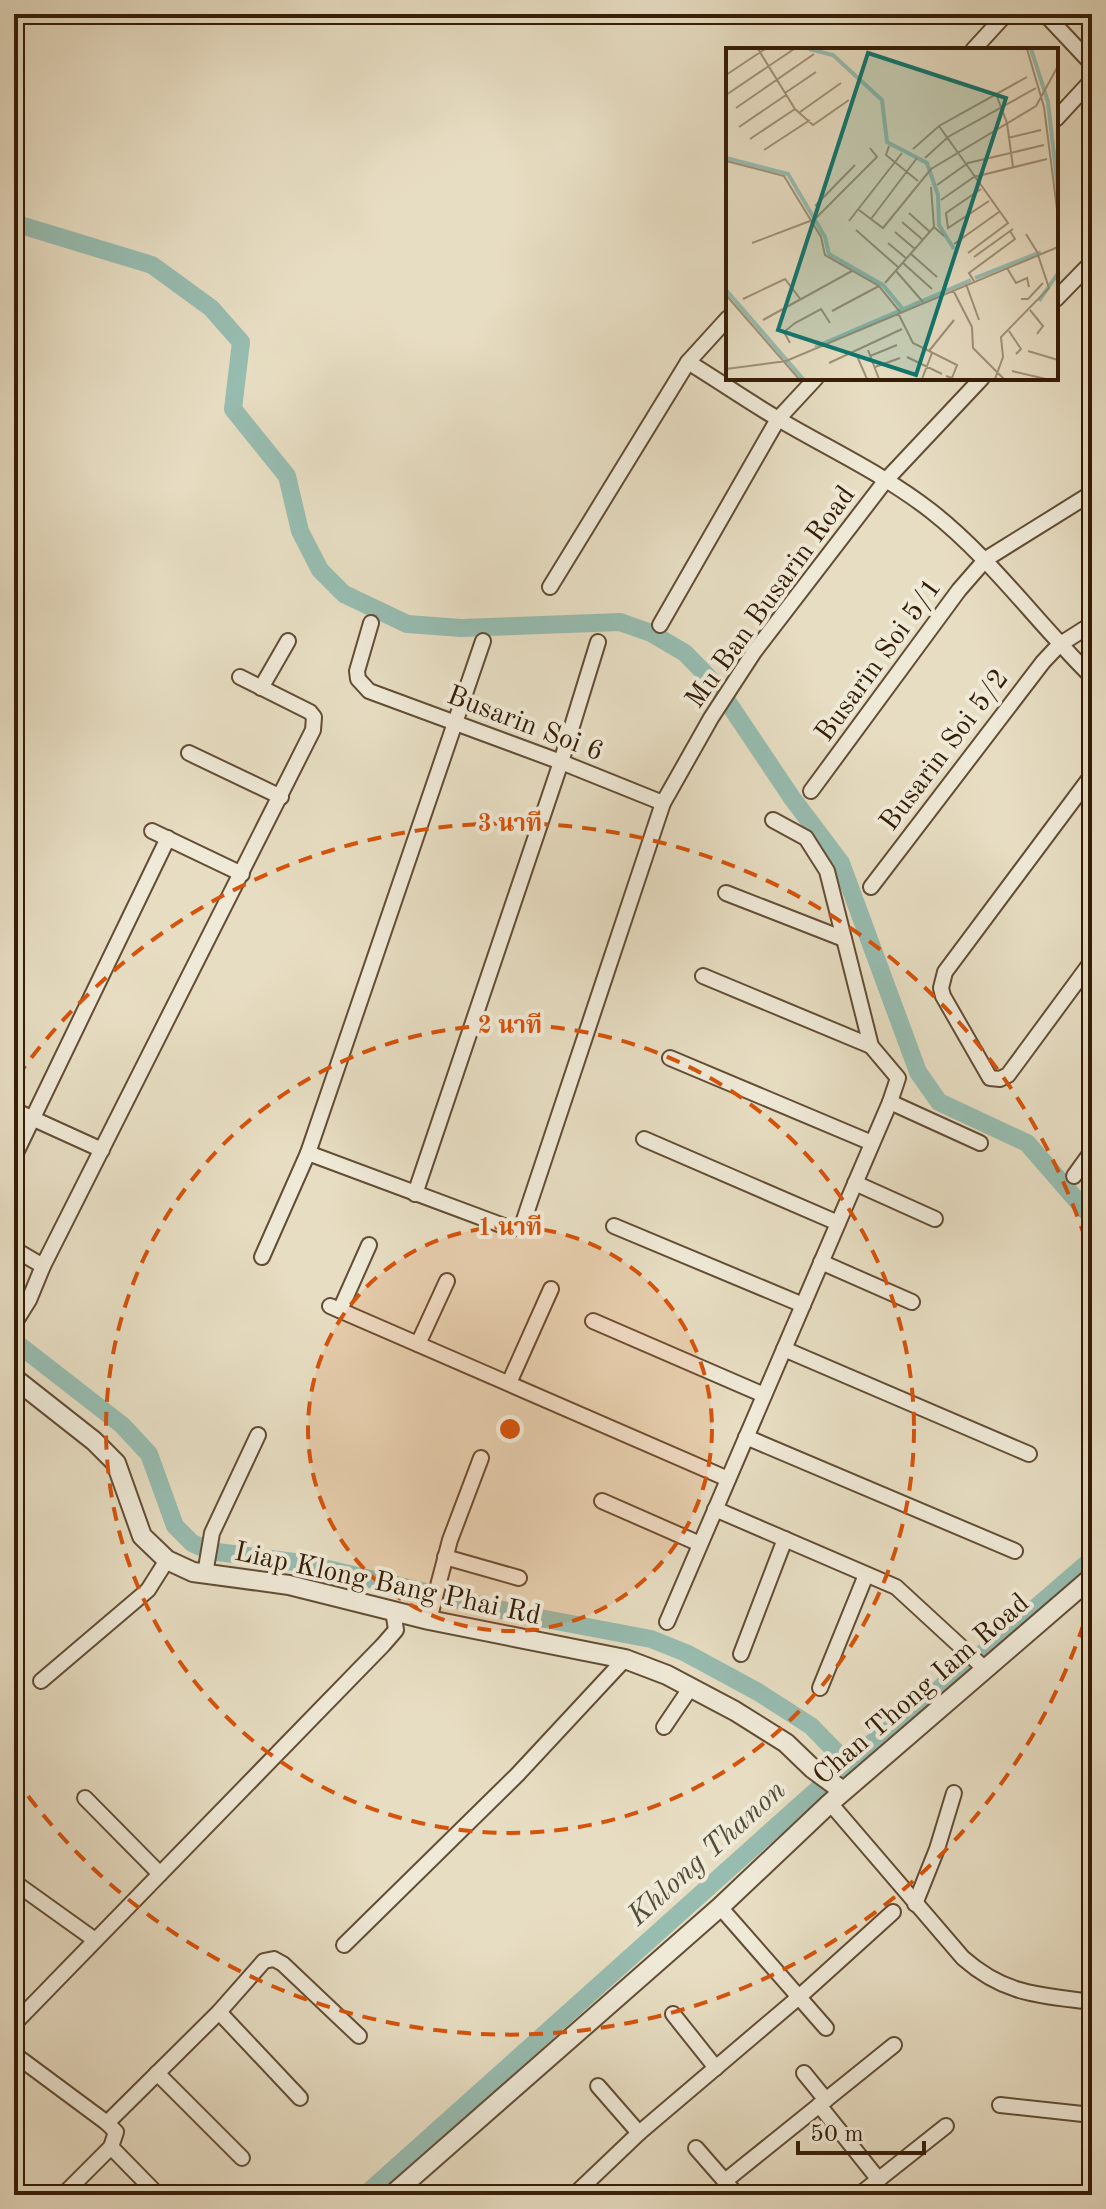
<svg xmlns="http://www.w3.org/2000/svg" width="1106" height="2209" viewBox="0 0 1106 2209" font-family="'Old Standard TT','Noto Serif Thai',serif">
<style>
.lines{fill:none;stroke-linecap:round;stroke-linejoin:round}
.canal{stroke:#97bcb0;stroke-width:18}
.minor-casing{stroke:#624d35;stroke-width:18}
.tertiary-casing{stroke:#624d35;stroke-width:22}
.minor{stroke:#efe9d7;stroke-width:14}
.tertiary{stroke:#efe9d7;stroke-width:18}
.ring{fill:none;stroke:#d6530b;stroke-width:4;stroke-dasharray:14 10}
.labels{text-anchor:middle;stroke-width:8;stroke-linejoin:round;paint-order:stroke}
.street-label{font-size:28px;fill:#351d06;stroke:#efe9d7}
.water-label{font-size:30px;font-style:italic;fill:#524d39;stroke:#efe9d7}
.inset-river{fill:none;stroke:#97bcb0;stroke-width:4}
.inset-road{fill:none;stroke:#a09077;stroke-width:2}
.view{fill:#0f766e;fill-opacity:0.15;stroke:#0f766e;stroke-width:4}
.inset-edge{fill:none;stroke:#351d06;stroke-width:4}
.centre{fill:#d6530b;stroke:#efe9d7;stroke-width:4}
.ring-label{font-size:24px;text-anchor:middle;font-weight:bold;fill:#d6530b;stroke:#efe9d7;stroke-width:8;stroke-linejoin:round;paint-order:stroke}
</style>
<rect width="100%" height="100%" fill="#e7ddc2"/>
<filter id="stains"><feTurbulence type="fractalNoise" baseFrequency=".0025" numOctaves="4"/><feColorMatrix values="0 0 0 0 .2 0 0 0 0 .09 0 0 0 0 .02 0 0 0 .5 -.17"/></filter>
<radialGradient id="worn" r=".72"><stop offset=".6" stop-color="#630" stop-opacity="0"/><stop offset="1" stop-color="#630" stop-opacity=".3"/></radialGradient>
<g class="lines">
<!-- canal -->
<g class="canal">
<polyline points="14,223 152,265 211,308 241,342 233,409 287,476 300,531 320,570 344,594 407,624 461,628 620,622 651,633 685,653 717,686 792,798 841,863 918,1072 939,1102 1027,1143 1086,1211"/>
<polyline points="14,1341 122,1425 149,1454 175,1526 192,1543 210,1551 302,1563 524,1615 651,1639 686,1653 758,1692 811,1726 847,1763"/>
<polyline points="365,2195 847,1763 975,1660 1092,1559"/>
</g>
<defs>
<g id="minor">
<polyline points="1045,14 1092,64"/>
<polyline points="973,50 1006,14"/>
<polyline points="1056,119 1092,80"/>
<polyline points="1056,299 1092,262"/>
<path d="M688 362C719 381 749 402 780 420 831 450 885 475 931 511 992 559 1037 623 1092 677"/>
<polyline points="550,587 688,362 728,318"/>
<polyline points="371,623 357,671 358,679 369,691 561,762 663,803"/>
<polyline points="660,625 778,419 816,378"/>
<polyline points="261,688 288,641"/>
<polyline points="189,753 281,797"/>
<polyline points="1092,775 945,972 941,988 943,996 990,1078 1000,1079 1008,1075 1092,961"/>
<polyline points="811,791 959,590 986,559 1092,493"/>
<polyline points="773,820 806,838 827,871 871,1046 898,1078 890,1102"/>
<polyline points="152,831 242,874"/>
<polyline points="871,887 1043,662 1059,645 1092,624"/>
<polyline points="726,893 844,939"/>
<polyline points="703,976 871,1046"/>
<polyline points="670,1058 872,1143"/>
<polyline points="14,1110 102,1150"/>
<polyline points="644,1139 838,1223"/>
<polyline points="308,1153 512,1229 522,1226 663,803 711,718 754,652 886,480 982,378"/>
<polyline points="14,1157 168,838"/>
<polyline points="1074,1176 1092,1151"/>
<polyline points="855,1183 935,1219"/>
<polyline points="415,1194 561,762 598,642"/>
<polyline points="614,1226 803,1305"/>
<polyline points="14,1249 43,1266"/>
<polyline points="262,1257 308,1153 483,641"/>
<polyline points="821,1262 912,1302"/>
<polyline points="330,1306 728,1479"/>
<polyline points="340,1310 369,1245"/>
<polyline points="593,1321 764,1395"/>
<polyline points="14,1324 29,1300 43,1266 313,730 314,717 310,712 240,677"/>
<polyline points="418,1344 447,1281"/>
<polyline points="784,1349 1029,1454"/>
<polyline points="509,1383 551,1289"/>
<polyline points="746,1437 1015,1551"/>
<polyline points="602,1501 700,1544"/>
<polyline points="715,1509 896,1587 984,1668"/>
<polyline points="445,1557 519,1578"/>
<polyline points="205,1574 212,1533 258,1435"/>
<polyline points="429,1620 450,1540 481,1458"/>
<polyline points="667,1622 890,1102 980,1143"/>
<polyline points="741,1654 785,1539"/>
<polyline points="41,1681 148,1590 167,1560"/>
<polyline points="820,1688 866,1575"/>
<polyline points="664,1727 691,1687"/>
<polyline points="85,1798 160,1874"/>
<path d="M830 1803 963 1958C1005 1995 1039 1995 1092 2002"/>
<polyline points="14,1882 95,1940"/>
<polyline points="915,1904 937,1849 954,1793"/>
<polyline points="720,1907 826,2028"/>
<polyline points="344,1945 518,1774 625,1659"/>
<polyline points="219,2012 300,2098"/>
<polyline points="673,2014 716,2068"/>
<polyline points="14,2024 383,1645 396,1630 393,1610"/>
<polyline points="14,2054 107,2123 116,2132 111,2147 63,2195"/>
<polyline points="157,2073 242,2158"/>
<polyline points="804,2073 826,2100"/>
<polyline points="598,2086 639,2133"/>
<polyline points="819,2105 879,2180"/>
<polyline points="1000,2105 1092,2115"/>
<polyline points="107,2123 219,2012 264,1961 274,1959 283,1964 359,2036"/>
<polyline points="111,2147 158,2195"/>
<polyline points="696,2148 737,2195"/>
<polyline points="725,2181 894,2045"/>
<polyline points="574,2195 639,2133 799,1997 893,1912"/>
<polyline points="859,2195 946,2126"/>
</g>
<g id="tertiary">
<polyline points="14,1378 94,1441 116,1463 142,1536 167,1560 193,1572 289,1585 429,1620 625,1659 667,1675 735,1711 786,1743 813,1769 843,1791"/>
<polyline points="392,2195 720,1907 830,1803 1092,1577"/>
</g>
</defs>
<!-- minor casing -->
<use href="#minor" class="minor-casing"/>
<!-- tertiary casing -->
<use href="#tertiary" class="tertiary-casing"/>
<!-- minor -->
<use href="#minor" class="minor"/>
<!-- tertiary -->
<use href="#tertiary" class="tertiary"/>
</g>
<!-- distance rings -->
<circle cx="510" cy="1429" r="202" fill="#d6530b" fill-opacity=".12"/>
<g class="ring">
<circle cx="510" cy="1429" r="202"/>
<circle cx="510" cy="1429" r="404"/>
<path d="M1091 1601A606 606 0 0 1 17 1781M17 1077A606 606 0 0 1 1091 1257"/>
</g>
<g class="labels">
<!-- street labels -->
<g class="street-label">
<text transform="translate(769 596) rotate(-54)" y="10">Mu Ban Busarin Road</text>
<text transform="translate(877 659) rotate(-54)" y="10">Busarin Soi 5/1</text>
<text transform="translate(526 722) rotate(21)" y="10">Busarin Soi 6</text>
<text transform="translate(943 749) rotate(-53)" y="10">Busarin Soi 5/2</text>
<text transform="translate(388 1582) rotate(12)" y="10">Liap Klong Bang Phai Rd</text>
<text transform="translate(920 1688) rotate(-41)" y="10">Chan Thong Iam Road</text>
</g>
<!-- water labels -->
<g class="water-label">
<text transform="translate(706 1852) rotate(-42)" y="10">Khlong Thanon</text>
</g>
</g>
<!-- overview -->
<g transform="translate(726 48)">
<rect width="332" height="332" fill="#e7ddc2"/>
<path class="inset-river" d="M83 1 107 7 156 52 161 94 201 115 212 147 213 177 228 201M305 1 322 54 332 142M0 110 62 126 99 189 103 206 157 237 176 260M249 230 315 204M0 242 77 331M313 253 332 225M89 299 245 232"/>
<path class="inset-road" d="M32 1 69 61 87 77 123 52M301 1 318 59 332 169M0 27 39 1M59 45 90 24M270 46 281 75 287 119M0 47 68 1M10 60 88 6M74 64 115 35M213 78 282 175 242 205M13 79 60 47M282 90 315 82M24 91 69 61M163 98 160 107 192 133M187 101 213 78 301 29M38 102 84 72M199 110 222 89 310 40M0 113 58 128 95 189 99 207 153 238 174 264M211 137 242 115 318 97M205 139 208 179M255 141 220 165 222 180 263 153M215 152 248 129 321 111M89 158 129 117M133 162 157 180 205 121 310 58 332 18M183 165 204 184M145 171 191 110M123 173 176 105M176 174 197 192M85 175 151 109 144 100M130 182 173 220M169 184 189 201M300 186 313 207M26 195 84 173M162 195 181 211M228 196 273 164M185 206 211 229M248 209 287 181M177 215 206 241M281 220 290 235 301 230 303 239M170 223 197 254M248 233 243 225 289 191 284 183M159 235 208 179 218 188M240 236 253 272M227 242 246 279 247 300 278 331M0 247 73 331M17 251 59 231 75 252M295 251H302L317 235M304 262 317 278 311 286M106 263 153 238M172 265 187 295 231 317 226 330 220 328M37 272 126 223M283 283 295 301 290 306M64 295 58 284 69 275 95 261 104 275M142 302 153 331M203 303 228 272M302 303 332 312M131 308 141 331M144 308 171 297M181 309 216 326M103 315 176 281M149 319 174 310M0 321 60 313 332 199M286 323 320 331M196 331 206 305M269 331 277 309 275 289 323 240 312 207"/>
<path class="view" d="M142 5 280 50 190 327 52 282Z"/>
<rect width="332" height="332" class="inset-edge"/>
</g>
<circle cx="510" cy="1429" r="12" class="centre"/>
<g class="ring-label">
<text x="510" y="831">3 นาที</text>
<text x="510" y="1033">2 นาที</text>
<text x="510" y="1235">1 นาที</text>
</g>
<!-- margin -->
<rect width="1106" height="2209" fill="none" stroke="#e7ddc2" stroke-width="48"/>
<rect x="16" y="16" width="1074" height="2177" fill="none" stroke="#351d06" stroke-width="4"/>
<rect x="24" y="24" width="1058" height="2161" fill="none" stroke="#351d06" stroke-width="2"/>
<!-- scale -->
<path d="M798 2141v12h126v-12" fill="none" stroke="#351d06" stroke-width="4"/>
<text x="810" y="2141" font-size="24" fill="#351d06" stroke="#efe9d7" stroke-width="6" paint-order="stroke">50 m</text>
<rect width="100%" height="100%" filter="url(#stains)"/>
<rect width="100%" height="100%" fill="url(#worn)"/>
</svg>
